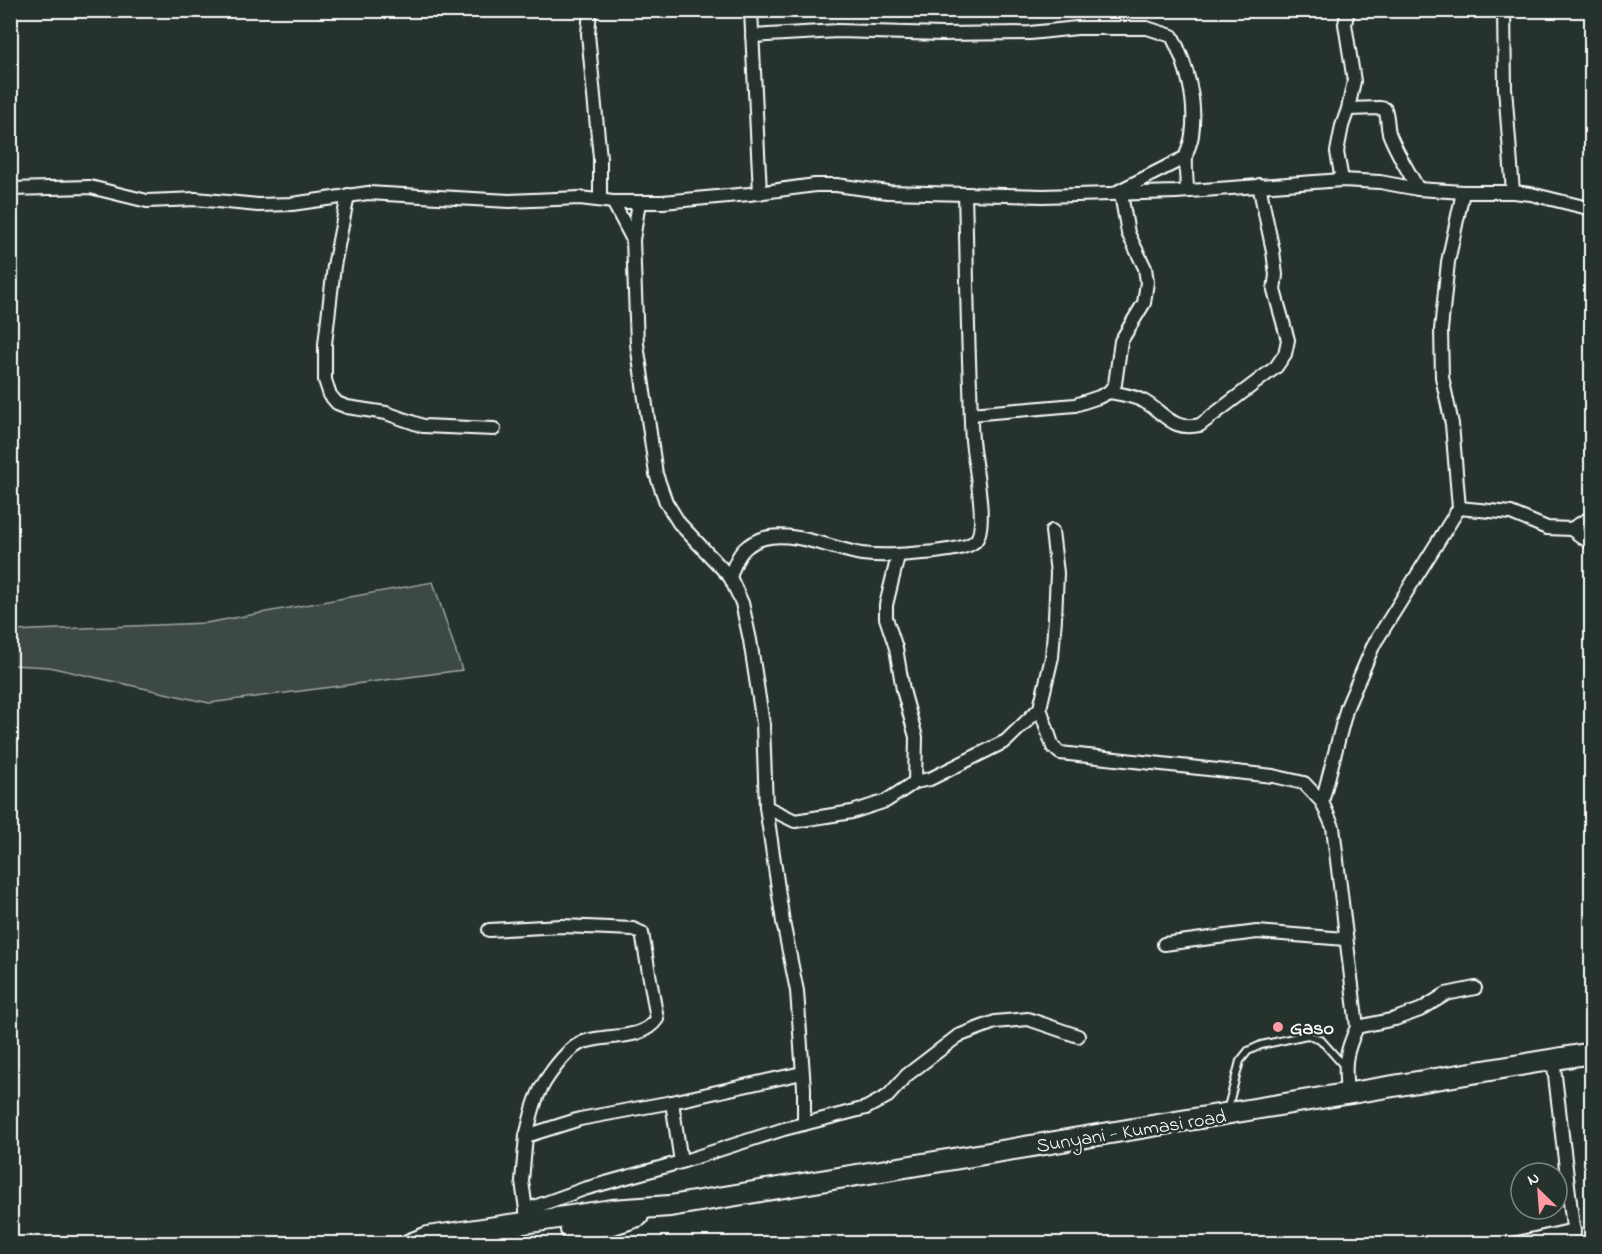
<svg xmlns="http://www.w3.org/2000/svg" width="1602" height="1254" viewBox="0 0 1602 1254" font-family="'Indie Flower',sans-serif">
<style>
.green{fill:#3e4944;stroke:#9ea4a2;stroke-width:1.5}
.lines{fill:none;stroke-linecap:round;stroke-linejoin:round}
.service-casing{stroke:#fff;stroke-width:10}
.minor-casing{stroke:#fff;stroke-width:16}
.primary-casing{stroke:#fff;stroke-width:24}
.service{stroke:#26332d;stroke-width:6}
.minor{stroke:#26332d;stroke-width:12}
.primary{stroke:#26332d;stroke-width:20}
.poi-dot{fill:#ff9aa2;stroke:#26332d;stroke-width:2}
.labels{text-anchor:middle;stroke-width:5;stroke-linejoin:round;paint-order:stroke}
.poi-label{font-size:20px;font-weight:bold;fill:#fff;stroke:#26332d;text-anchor:start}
.street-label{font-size:20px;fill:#fff;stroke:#26332d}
</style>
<rect width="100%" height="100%" fill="#26332d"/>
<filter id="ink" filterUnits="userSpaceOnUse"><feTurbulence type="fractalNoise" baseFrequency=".0167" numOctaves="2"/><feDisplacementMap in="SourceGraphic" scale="12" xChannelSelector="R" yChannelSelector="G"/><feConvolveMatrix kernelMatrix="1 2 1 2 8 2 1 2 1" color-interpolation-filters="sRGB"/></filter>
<g filter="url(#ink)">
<!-- green -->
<polygon class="green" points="433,582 462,670 209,703 49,667 11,665 11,631 206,623"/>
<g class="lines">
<defs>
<polyline id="service" points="1227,1111 1240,1061 1248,1051 1261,1045 1307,1035 1320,1039 1344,1066"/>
<g id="minor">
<polyline points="590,10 588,34 600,158 600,199"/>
<polyline points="751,10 760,193"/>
<polyline points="1504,10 1505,88 1513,192"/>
<path d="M752 36 838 31 942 34 1030 33 1077 28H1147L1172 36C1187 65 1197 101 1192 135 1191 143 1187 150 1186 157 1185 168 1187 180 1187 190"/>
<path d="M1348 109 1380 108 1385 109C1388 117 1387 125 1389 133 1396 152 1408 170 1418 189"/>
<polyline points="1342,180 1337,152 1342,126 1348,109 1354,81 1345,24 1348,10"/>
<polyline points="10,189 90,187 147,201 196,199 258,205 292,204 368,193 509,201 580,198 613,202 663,202 749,194 815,185 836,185 888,192 1043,196 1176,192 1342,180 1380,182 1418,189 1463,192 1513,192 1531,194 1592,209"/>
<polyline points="1117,192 1186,157"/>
<polyline points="1463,192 1448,262 1441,330 1442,377 1452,424 1459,508 1511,513 1547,528 1571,529 1592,517"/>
<polyline points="348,195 334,266 325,344 325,380 330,395 337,403 347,407 386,413 423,426 494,429"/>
<polyline points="613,202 633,240"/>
<polyline points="639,202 633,240 637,344 656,474 666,502 679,523 730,577 742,603 750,640 763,724 766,807 783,922 797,991 804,1088 804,1124"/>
<path d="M1109 392C1121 394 1135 396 1145 402 1167 415 1172 431 1200 425L1276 367 1285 354 1288 340 1274 290 1276 275 1273 251 1259 185"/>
<polyline points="971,414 1075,405 1099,397 1109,392 1115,384 1121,341 1144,303 1147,282 1145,268 1128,233 1121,194"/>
<polyline points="1571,529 1592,544"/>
<path d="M730 577C734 566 738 553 748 546 777 522 830 549 862 554 887 557 910 554 935 552 946 550 965 549 974 542 989 532 975 467 973 449 970 428 971 407 970 385 967 322 967 258 965 194"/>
<polyline points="1040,708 1053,747 1060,753 1273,776 1304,783 1322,802 1333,827 1357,1027"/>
<polyline points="915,782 930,779 1006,741 1040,708 1052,657 1055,618 1057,573 1052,531"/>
<polyline points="1322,802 1347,707 1374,644 1459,508"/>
<polyline points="766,807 795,821 852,812 886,801 915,782 916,737 903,690 896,648 886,618 886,605 898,556"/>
<path d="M489 930 562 926 633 929 642 933 657 1019C640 1043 603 1032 579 1044 565 1051 544 1080 538 1095 532 1108 530 1122 526 1136"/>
<polyline points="1164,944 1257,932 1345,939"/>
<polyline points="1553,1059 1575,1244"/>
<path d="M1347 1093C1344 1063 1345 1054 1357 1027L1395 1019 1420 1010 1446 994 1475 988"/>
<polyline points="672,1102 681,1162"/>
<polyline points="526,1210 522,1181 526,1136 580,1119 672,1102 802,1073"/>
<polyline points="528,1224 526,1210 584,1189 681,1162 784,1129 866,1108 888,1096 907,1075 958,1036 995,1022 1028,1019 1078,1036"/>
<polyline points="1513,1244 1574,1230"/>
</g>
<g id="primary">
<polyline points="571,1230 613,1224 638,1216"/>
<polyline points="410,1244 428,1237 612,1210 670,1206 1592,1053"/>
</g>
</defs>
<!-- service casing -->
<use href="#service" class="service-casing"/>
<!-- minor casing -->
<use href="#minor" class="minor-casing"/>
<!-- primary casing -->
<use href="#primary" class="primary-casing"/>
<!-- service -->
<use href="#service" class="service"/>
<!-- minor -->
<use href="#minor" class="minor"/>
<!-- primary -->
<use href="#primary" class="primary"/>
</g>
</g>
<!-- markers -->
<circle class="poi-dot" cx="1278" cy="1027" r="6"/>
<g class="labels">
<!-- poi labels -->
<g class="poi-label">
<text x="1290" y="1034">Gaso</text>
</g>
<!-- street labels -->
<g class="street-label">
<text transform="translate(1131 1130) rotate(-9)" y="7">Sunyani - Kumasi road</text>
</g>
</g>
<!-- margin -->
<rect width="1602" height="1254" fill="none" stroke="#26332d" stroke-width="36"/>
<rect x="18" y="18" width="1566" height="1218" fill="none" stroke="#fff" stroke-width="2" filter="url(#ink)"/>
<!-- north arrow -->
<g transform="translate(1539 1191) rotate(335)"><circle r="28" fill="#26332d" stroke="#7d8581" stroke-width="1.5"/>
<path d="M0-4.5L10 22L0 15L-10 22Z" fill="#ff9aa2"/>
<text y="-9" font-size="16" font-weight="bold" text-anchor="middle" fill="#ffffff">N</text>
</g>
</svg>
